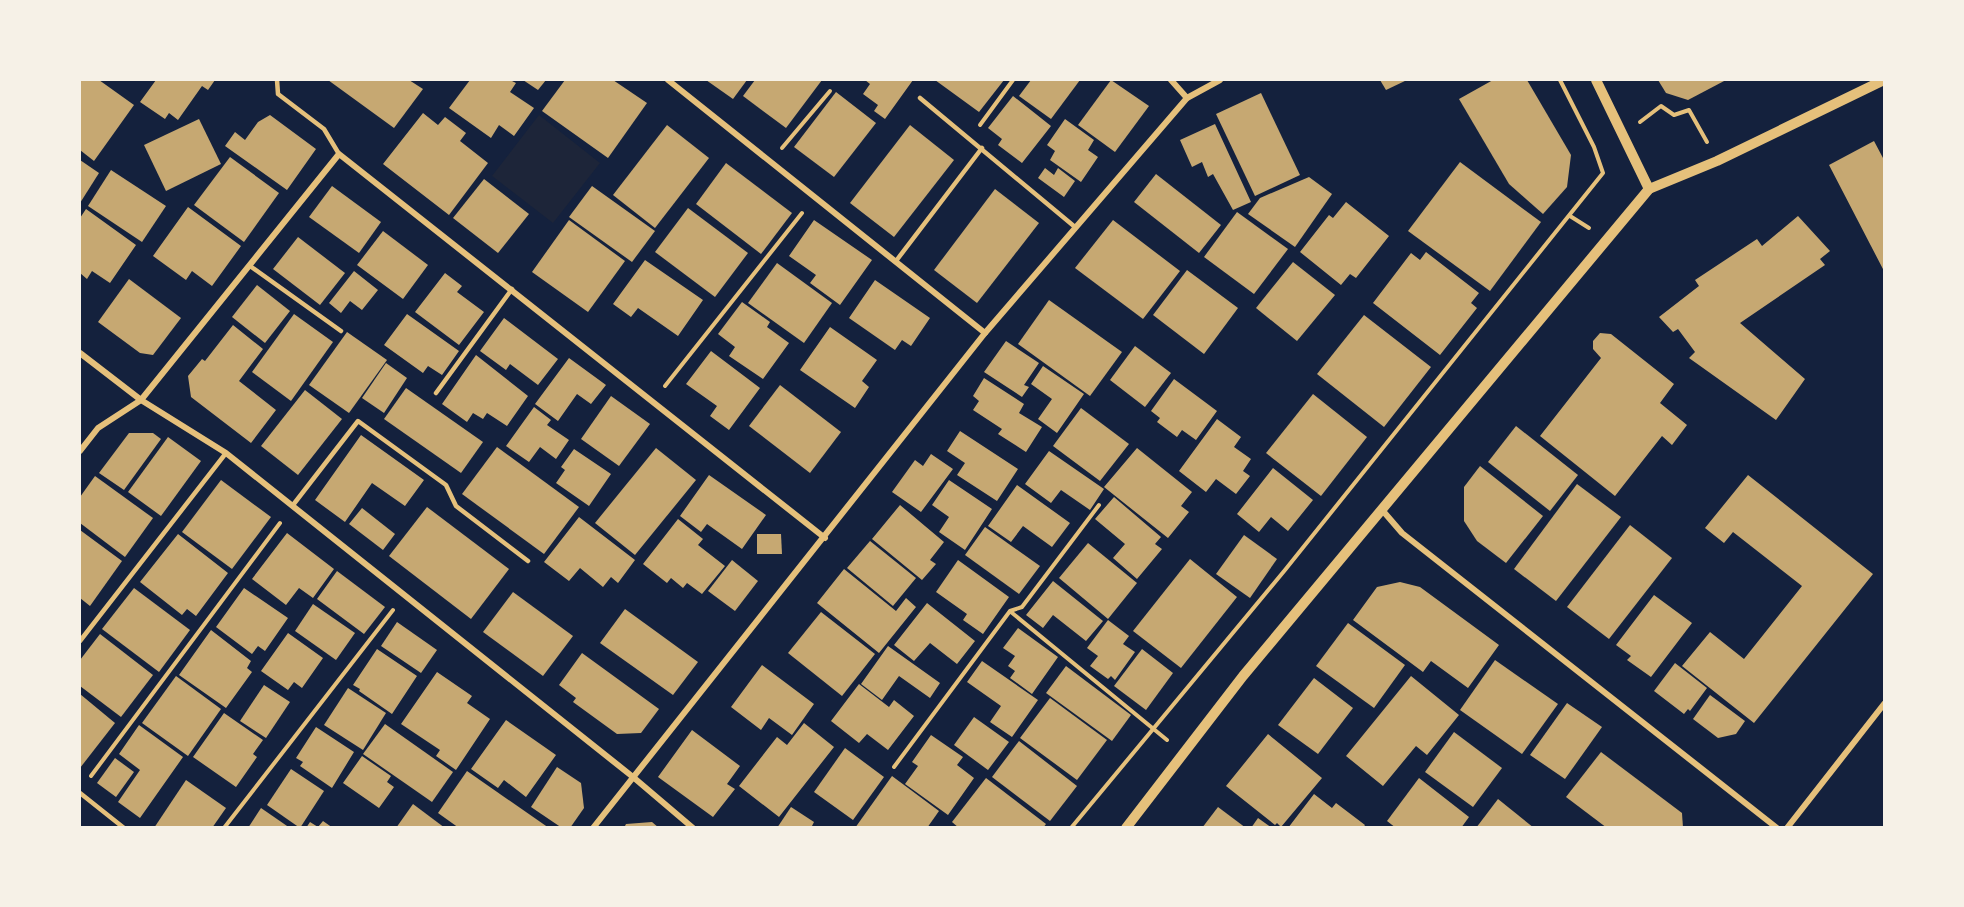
<svg xmlns="http://www.w3.org/2000/svg" width="1964" height="907" viewBox="0 0 1964 907" font-family="'Sofia Sans Condensed',sans-serif">
<style>
.green{fill:#1d2539}
.building{fill:#c6a872}
.lines{fill:none;stroke-linecap:round;stroke-linejoin:round}
.path{stroke:#e5c07b;stroke-width:4}
.service{stroke:#e5c07b;stroke-width:4.5}
.minor{stroke:#e5c07b;stroke-width:6}
.tertiary{stroke:#e5c07b;stroke-width:10}
</style>
<rect width="100%" height="100%" fill="#14213d"/>
<!-- green -->
<polygon class="green" points="539,115 600,163 553,223 492,176"/>
<!-- building -->
<g class="building">
<polygon points="80,80 99,80 134,105 94,161 80,150"/>
<polygon points="156,80 215,80 208,90 202,86 178,120 169,113 165,119 140,102"/>
<polygon points="328,80 409,80 423,89 394,128"/>
<polygon points="470,80 510,80 516,83 510,92 534,108 514,136 499,125 491,138 449,108"/>
<polygon points="523,80 546,80 538,90"/>
<polygon points="565,80 613,80 647,103 608,158 542,111"/>
<polygon points="706,80 747,80 733,99"/>
<polygon points="755,80 822,80 786,128 743,96"/>
<polygon points="865,80 913,80 885,119 874,111 878,105 863,94 870,84"/>
<polygon points="935,80 1004,80 979,112"/>
<polygon points="1031,80 1080,80 1051,119 1019,96"/>
<polygon points="1111,80 1149,106 1115,152 1078,125"/>
<polygon points="1380,80 1407,80 1386,90"/>
<polygon points="1493,80 1527,80 1571,155 1567,187 1543,214 1509,184 1459,99"/>
<polygon points="1658,80 1726,80 1688,100 1666,93"/>
<polygon points="836,92 876,123 834,177 794,147"/>
<polygon points="1261,93 1300,175 1255,196 1216,114"/>
<polygon points="1013,96 1051,126 1022,163 998,145 1002,139 988,128"/>
<polygon points="423,113 438,125 445,117 466,133 460,141 488,163 449,215 383,164"/>
<polygon points="270,115 316,149 287,190 225,146 235,132 245,140 258,122"/>
<polygon points="199,119 221,164 166,191 144,145"/>
<polygon points="1065,119 1094,140 1088,150 1098,157 1081,182 1050,160 1055,151 1047,145"/>
<polygon points="1215,124 1251,202 1233,210 1213,174 1208,177 1202,162 1192,167 1180,140"/>
<polygon points="667,125 709,158 655,228 613,195"/>
<polygon points="910,125 954,160 894,237 850,203"/>
<polygon points="1874,141 1883,158 1884,157 1884,271 1829,165"/>
<polygon points="230,157 279,193 244,242 194,205"/>
<polygon points="80,160 99,173 80,203"/>
<polygon points="1460,162 1541,222 1490,291 1408,231"/>
<polygon points="726,163 792,213 761,254 696,204"/>
<polygon points="1045,168 1054,175 1058,168 1075,181 1064,197 1038,178"/>
<polygon points="111,170 166,206 142,242 88,206"/>
<polygon points="1156,174 1221,225 1199,253 1134,202"/>
<polygon points="1309,177 1332,194 1295,247 1248,214 1260,198"/>
<polygon points="484,179 529,214 498,253 453,218"/>
<polygon points="332,186 381,222 359,253 309,217"/>
<polygon points="592,186 655,231 632,262 569,217"/>
<polygon points="995,189 1039,223 977,303 934,270"/>
<polygon points="1346,202 1389,236 1356,278 1350,274 1341,285 1300,252 1329,215 1333,218"/>
<polygon points="188,207 241,246 212,286 192,271 186,280 153,256"/>
<polygon points="688,208 748,253 715,297 655,252"/>
<polygon points="86,209 136,245 110,283 92,271 87,279 80,273 80,218"/>
<polygon points="1237,212 1288,249 1254,294 1204,257"/>
<polygon points="1798,216 1830,251 1820,259 1825,265 1740,323 1805,379 1776,420 1689,358 1695,352 1678,329 1673,332 1659,317 1699,286 1695,280 1757,239 1762,246"/>
<polygon points="569,220 625,261 588,312 532,272"/>
<polygon points="814,220 872,260 840,305 810,283 816,275 789,256"/>
<polygon points="1113,220 1180,271 1143,319 1075,268"/>
<polygon points="383,231 428,265 403,299 357,265"/>
<polygon points="298,237 345,273 320,305 273,269"/>
<polygon points="1426,252 1479,293 1471,303 1477,308 1440,355 1373,303 1411,253 1420,260"/>
<polygon points="645,260 703,300 678,336 638,308 631,317 613,304"/>
<polygon points="1293,262 1335,295 1297,341 1256,308"/>
<polygon points="777,263 832,303 804,343 748,303"/>
<polygon points="1187,270 1238,308 1204,354 1153,315"/>
<polygon points="354,271 378,290 362,310 350,301 341,313 329,303"/>
<polygon points="445,273 462,286 457,292 484,312 459,345 415,312"/>
<polygon points="129,279 181,318 153,355 140,353 98,322"/>
<polygon points="875,280 930,318 911,346 902,340 895,350 849,318"/>
<polygon points="257,285 290,311 265,343 232,317"/>
<polygon points="1049,300 1122,352 1090,396 1018,344"/>
<polygon points="742,302 770,322 767,327 789,343 763,379 729,356 735,347 718,334"/>
<polygon points="294,314 333,342 291,401 252,372"/>
<polygon points="407,314 459,351 442,375 428,366 423,373 384,345"/>
<polygon points="1364,315 1431,367 1384,427 1317,374"/>
<polygon points="504,318 558,359 538,385 510,364 506,370 480,351"/>
<polygon points="233,325 263,349 239,381 276,410 251,443 191,397 188,376 202,359 205,361"/>
<polygon points="830,327 877,360 862,381 869,387 855,408 800,370"/>
<polygon points="347,332 387,360 349,413 309,385"/>
<polygon points="1600,333 1611,334 1674,384 1660,403 1687,425 1672,445 1662,436 1615,496 1540,436 1601,358 1593,349 1593,341"/>
<polygon points="1006,341 1039,363 1024,385 1029,387 1022,397 984,372"/>
<polygon points="1135,346 1171,373 1145,407 1110,380"/>
<polygon points="711,351 760,388 729,430 710,416 717,406 686,384"/>
<polygon points="476,355 528,396 507,426 487,413 483,419 473,413 467,422 442,404"/>
<polygon points="569,358 606,385 591,404 577,394 558,421 535,404"/>
<polygon points="386,363 407,378 384,413 362,398"/>
<polygon points="1043,366 1084,394 1057,433 1038,419 1052,399 1031,384"/>
<polygon points="984,378 1024,404 1019,413 1042,427 1026,452 998,434 1002,429 973,410 979,401 973,396"/>
<polygon points="1174,379 1217,411 1196,440 1182,430 1177,437 1157,422 1160,418 1151,411"/>
<polygon points="780,385 841,432 810,473 749,426"/>
<polygon points="406,388 483,442 461,473 384,419"/>
<polygon points="305,390 342,419 298,475 261,446"/>
<polygon points="1313,394 1367,437 1321,496 1266,453"/>
<polygon points="611,396 650,424 619,466 581,439"/>
<polygon points="534,407 551,420 547,425 569,440 556,459 540,447 529,462 506,446"/>
<polygon points="1081,408 1129,444 1100,481 1053,446"/>
<polygon points="1217,419 1241,437 1234,447 1251,459 1243,471 1250,476 1236,494 1216,479 1206,492 1179,471"/>
<polygon points="1516,426 1578,475 1550,511 1488,462"/>
<polygon points="960,431 1018,469 997,501 957,475 965,463 947,451"/>
<polygon points="129,433 153,433 161,439 124,490 99,473"/>
<polygon points="361,435 424,480 405,506 372,483 345,522 315,500"/>
<polygon points="168,437 201,461 161,516 128,492"/>
<polygon points="497,447 579,507 544,554 462,494"/>
<polygon points="656,448 696,480 635,555 595,523"/>
<polygon points="1137,448 1192,492 1181,506 1189,512 1168,538 1104,487"/>
<polygon points="574,449 611,474 589,506 556,483 565,470 561,467"/>
<polygon points="1049,451 1104,489 1090,510 1061,490 1051,503 1025,484"/>
<polygon points="931,454 953,469 921,512 892,492 915,460 923,466"/>
<polygon points="1480,466 1543,516 1506,563 1477,541 1464,521 1464,487"/>
<polygon points="1273,468 1313,500 1288,531 1271,517 1259,532 1237,514"/>
<polygon points="709,475 766,515 742,549 707,524 701,532 680,516"/>
<polygon points="1748,475 1873,574 1754,723 1682,666 1710,632 1744,659 1802,586 1733,532 1724,543 1705,528"/>
<polygon points="95,476 153,518 125,557 80,523 80,497"/>
<polygon points="221,480 271,517 232,569 182,532"/>
<polygon points="949,480 992,509 965,550 939,532 949,517 932,505"/>
<polygon points="1577,484 1621,517 1556,601 1514,569"/>
<polygon points="1017,485 1070,523 1052,547 1023,526 1011,542 988,526"/>
<polygon points="1114,497 1161,537 1155,544 1162,549 1137,579 1113,558 1125,544 1095,519"/>
<polygon points="900,505 944,542 930,560 936,564 922,580 872,539"/>
<polygon points="427,507 509,569 471,619 389,556"/>
<polygon points="362,508 395,534 383,550 349,524"/>
<polygon points="579,517 635,560 618,583 611,577 603,587 580,568 569,581 544,562"/>
<polygon points="678,519 703,539 698,545 725,566 702,594 687,583 683,588 671,578 667,583 643,564"/>
<polygon points="1630,525 1672,558 1609,639 1567,607"/>
<polygon points="985,527 1040,566 1019,594 965,555"/>
<polygon points="80,530 122,561 90,606 80,598"/>
<polygon points="287,533 334,569 313,598 299,588 286,605 252,579"/>
<polygon points="178,534 228,573 196,616 187,609 182,615 140,582"/>
<polygon points="757,534 781,534 782,554 757,554"/>
<polygon points="1244,535 1277,559 1250,598 1216,574"/>
<polygon points="870,541 916,578 893,606 847,568"/>
<polygon points="1088,543 1137,583 1108,619 1059,578"/>
<polygon points="1190,559 1237,597 1181,668 1133,631"/>
<polygon points="732,560 758,581 735,611 708,591"/>
<polygon points="958,560 1009,597 983,634 963,620 967,614 936,592"/>
<polygon points="844,569 896,611 906,598 916,607 879,653 817,603"/>
<polygon points="337,571 385,607 364,634 317,599"/>
<polygon points="1053,581 1103,621 1086,641 1053,615 1043,628 1026,615"/>
<polygon points="1400,582 1420,587 1499,645 1468,688 1431,661 1423,672 1353,620 1377,587"/>
<polygon points="134,588 190,630 159,672 102,629"/>
<polygon points="244,588 288,618 265,651 258,646 252,654 216,627"/>
<polygon points="513,592 573,636 543,676 483,632"/>
<polygon points="1654,595 1692,623 1651,677 1627,660 1631,656 1616,645"/>
<polygon points="927,603 975,641 957,664 930,643 914,661 894,645"/>
<polygon points="313,604 355,633 336,660 295,631"/>
<polygon points="625,609 698,662 673,695 600,643"/>
<polygon points="821,612 875,654 842,696 788,653"/>
<polygon points="1108,620 1129,636 1123,644 1135,652 1115,680 1111,676 1108,679 1090,666 1098,656 1087,648"/>
<polygon points="397,622 437,650 421,673 381,646"/>
<polygon points="1348,623 1405,665 1374,708 1316,666"/>
<polygon points="1018,628 1058,657 1032,694 1010,678 1015,671 1008,666 1015,656 1003,648"/>
<polygon points="211,630 251,661 247,668 252,672 226,708 179,675"/>
<polygon points="288,633 323,658 302,688 294,682 288,690 261,671"/>
<polygon points="100,634 153,675 121,717 80,686 80,660"/>
<polygon points="888,646 940,683 930,698 899,676 882,700 861,684"/>
<polygon points="377,649 417,676 392,714 359,691 360,689 353,685"/>
<polygon points="1142,649 1173,673 1146,710 1114,686"/>
<polygon points="582,653 659,709 641,733 617,734 573,702 576,698 559,685"/>
<polygon points="1495,660 1558,704 1522,754 1460,710"/>
<polygon points="982,661 1038,700 1012,737 990,722 1001,706 967,682"/>
<polygon points="1675,663 1707,688 1690,711 1688,709 1684,714 1654,691"/>
<polygon points="762,665 814,704 792,735 769,718 761,730 731,707"/>
<polygon points="1066,666 1131,715 1112,741 1046,693"/>
<polygon points="437,672 472,696 467,703 490,719 456,770 436,756 440,750 401,724"/>
<polygon points="176,676 221,709 188,756 142,723"/>
<polygon points="1411,676 1459,715 1427,755 1416,746 1383,786 1346,756"/>
<polygon points="1314,678 1353,708 1318,754 1278,725"/>
<polygon points="859,684 889,707 894,700 914,716 888,750 867,734 859,743 831,721"/>
<polygon points="264,685 290,702 266,738 240,721"/>
<polygon points="348,688 386,713 363,750 324,725"/>
<polygon points="80,694 115,723 80,768"/>
<polygon points="1710,695 1745,721 1736,734 1718,738 1693,719"/>
<polygon points="1050,698 1107,740 1077,780 1020,738"/>
<polygon points="1567,703 1602,727 1565,779 1530,755"/>
<polygon points="224,713 263,740 253,754 257,757 236,787 193,757"/>
<polygon points="974,717 1009,742 988,770 954,745"/>
<polygon points="506,720 556,755 526,797 504,780 498,788 471,769"/>
<polygon points="804,723 834,747 779,817 739,786 777,737 787,745"/>
<polygon points="385,724 453,772 432,802 363,754"/>
<polygon points="139,725 183,757 140,818 118,802 140,770 119,754"/>
<polygon points="316,727 354,752 332,788 300,766 303,762 296,758"/>
<polygon points="692,730 740,766 727,784 735,789 713,817 658,777"/>
<polygon points="1454,732 1502,768 1473,807 1425,772"/>
<polygon points="1268,734 1322,778 1281,827 1277,823 1275,825 1226,786"/>
<polygon points="931,735 963,757 957,765 974,778 948,815 905,784 918,766 912,762"/>
<polygon points="1019,741 1077,786 1050,821 992,777"/>
<polygon points="845,748 884,777 853,820 814,792"/>
<polygon points="1601,752 1682,813 1683,828 1607,828 1566,797"/>
<polygon points="362,756 391,776 387,782 394,787 379,808 343,783"/>
<polygon points="115,758 134,772 116,797 97,783"/>
<polygon points="557,767 581,783 584,808 570,828 562,828 531,807"/>
<polygon points="291,769 324,791 300,828 267,805"/>
<polygon points="467,771 549,828 459,828 438,813"/>
<polygon points="892,776 939,811 927,828 855,828"/>
<polygon points="986,778 1046,824 1043,828 959,828 952,822"/>
<polygon points="1419,778 1469,817 1461,828 1396,828 1387,821"/>
<polygon points="186,780 226,808 212,828 154,828"/>
<polygon points="1314,794 1332,808 1336,803 1365,825 1363,828 1288,828"/>
<polygon points="1498,799 1534,828 1476,828"/>
<polygon points="413,804 445,828 396,828"/>
<polygon points="791,807 814,822 811,828 777,828"/>
<polygon points="1218,807 1246,828 1202,828"/>
<polygon points="261,808 290,828 248,828"/>
<polygon points="1258,818 1272,828 1251,828"/>
<polygon points="323,821 333,828 306,828 310,822 318,827"/>
<polygon points="652,822 659,828 624,828 626,824"/>
</g>
<g class="lines">
<!-- path -->
<g class="path">
<polyline points="1640,122 1661,106 1674,115 1689,110 1707,142"/>
<polyline points="980,125 1013,80"/>
<polyline points="782,148 830,91"/>
<polyline points="1570,216 1589,228"/>
<polyline points="665,386 802,213"/>
<polyline points="1011,612 1167,740"/>
<polyline points="894,767 1010,611 1022,607 1099,505"/>
<polyline points="91,776 280,523"/>
<polyline points="224,828 393,610"/>
<polyline points="1071,828 1285,570 1603,173 1594,147 1560,80"/>
</g>
<!-- service -->
<g class="service">
<polyline points="277,80 278,94 324,129 339,154"/>
<polyline points="920,98 1075,227"/>
<polyline points="896,261 982,148"/>
<polyline points="250,266 341,331"/>
<polyline points="436,393 512,289"/>
<polyline points="293,505 358,421 446,485 456,506 528,561"/>
<polyline points="80,641 226,453"/>
<polyline points="80,793 124,828"/>
</g>
<!-- minor -->
<g class="minor">
<polyline points="668,80 985,333"/>
<polyline points="1171,80 1187,98"/>
<polyline points="80,353 141,400 226,453 633,777 693,828"/>
<polyline points="80,451 98,428 141,400 339,154 825,538"/>
<polyline points="1383,511 1402,533 1777,828"/>
<polyline points="593,828 985,333 1187,98 1220,80"/>
<polyline points="1787,828 1884,704"/>
</g>
<!-- tertiary -->
<g class="tertiary">
<polyline points="1596,80 1649,189"/>
<polyline points="1126,828 1243,676 1649,189 1717,161 1884,80"/>
</g>
</g>
<!-- border -->
<rect width="1964" height="907" fill="none" stroke="#f6f1e7" stroke-width="162"/>
</svg>
